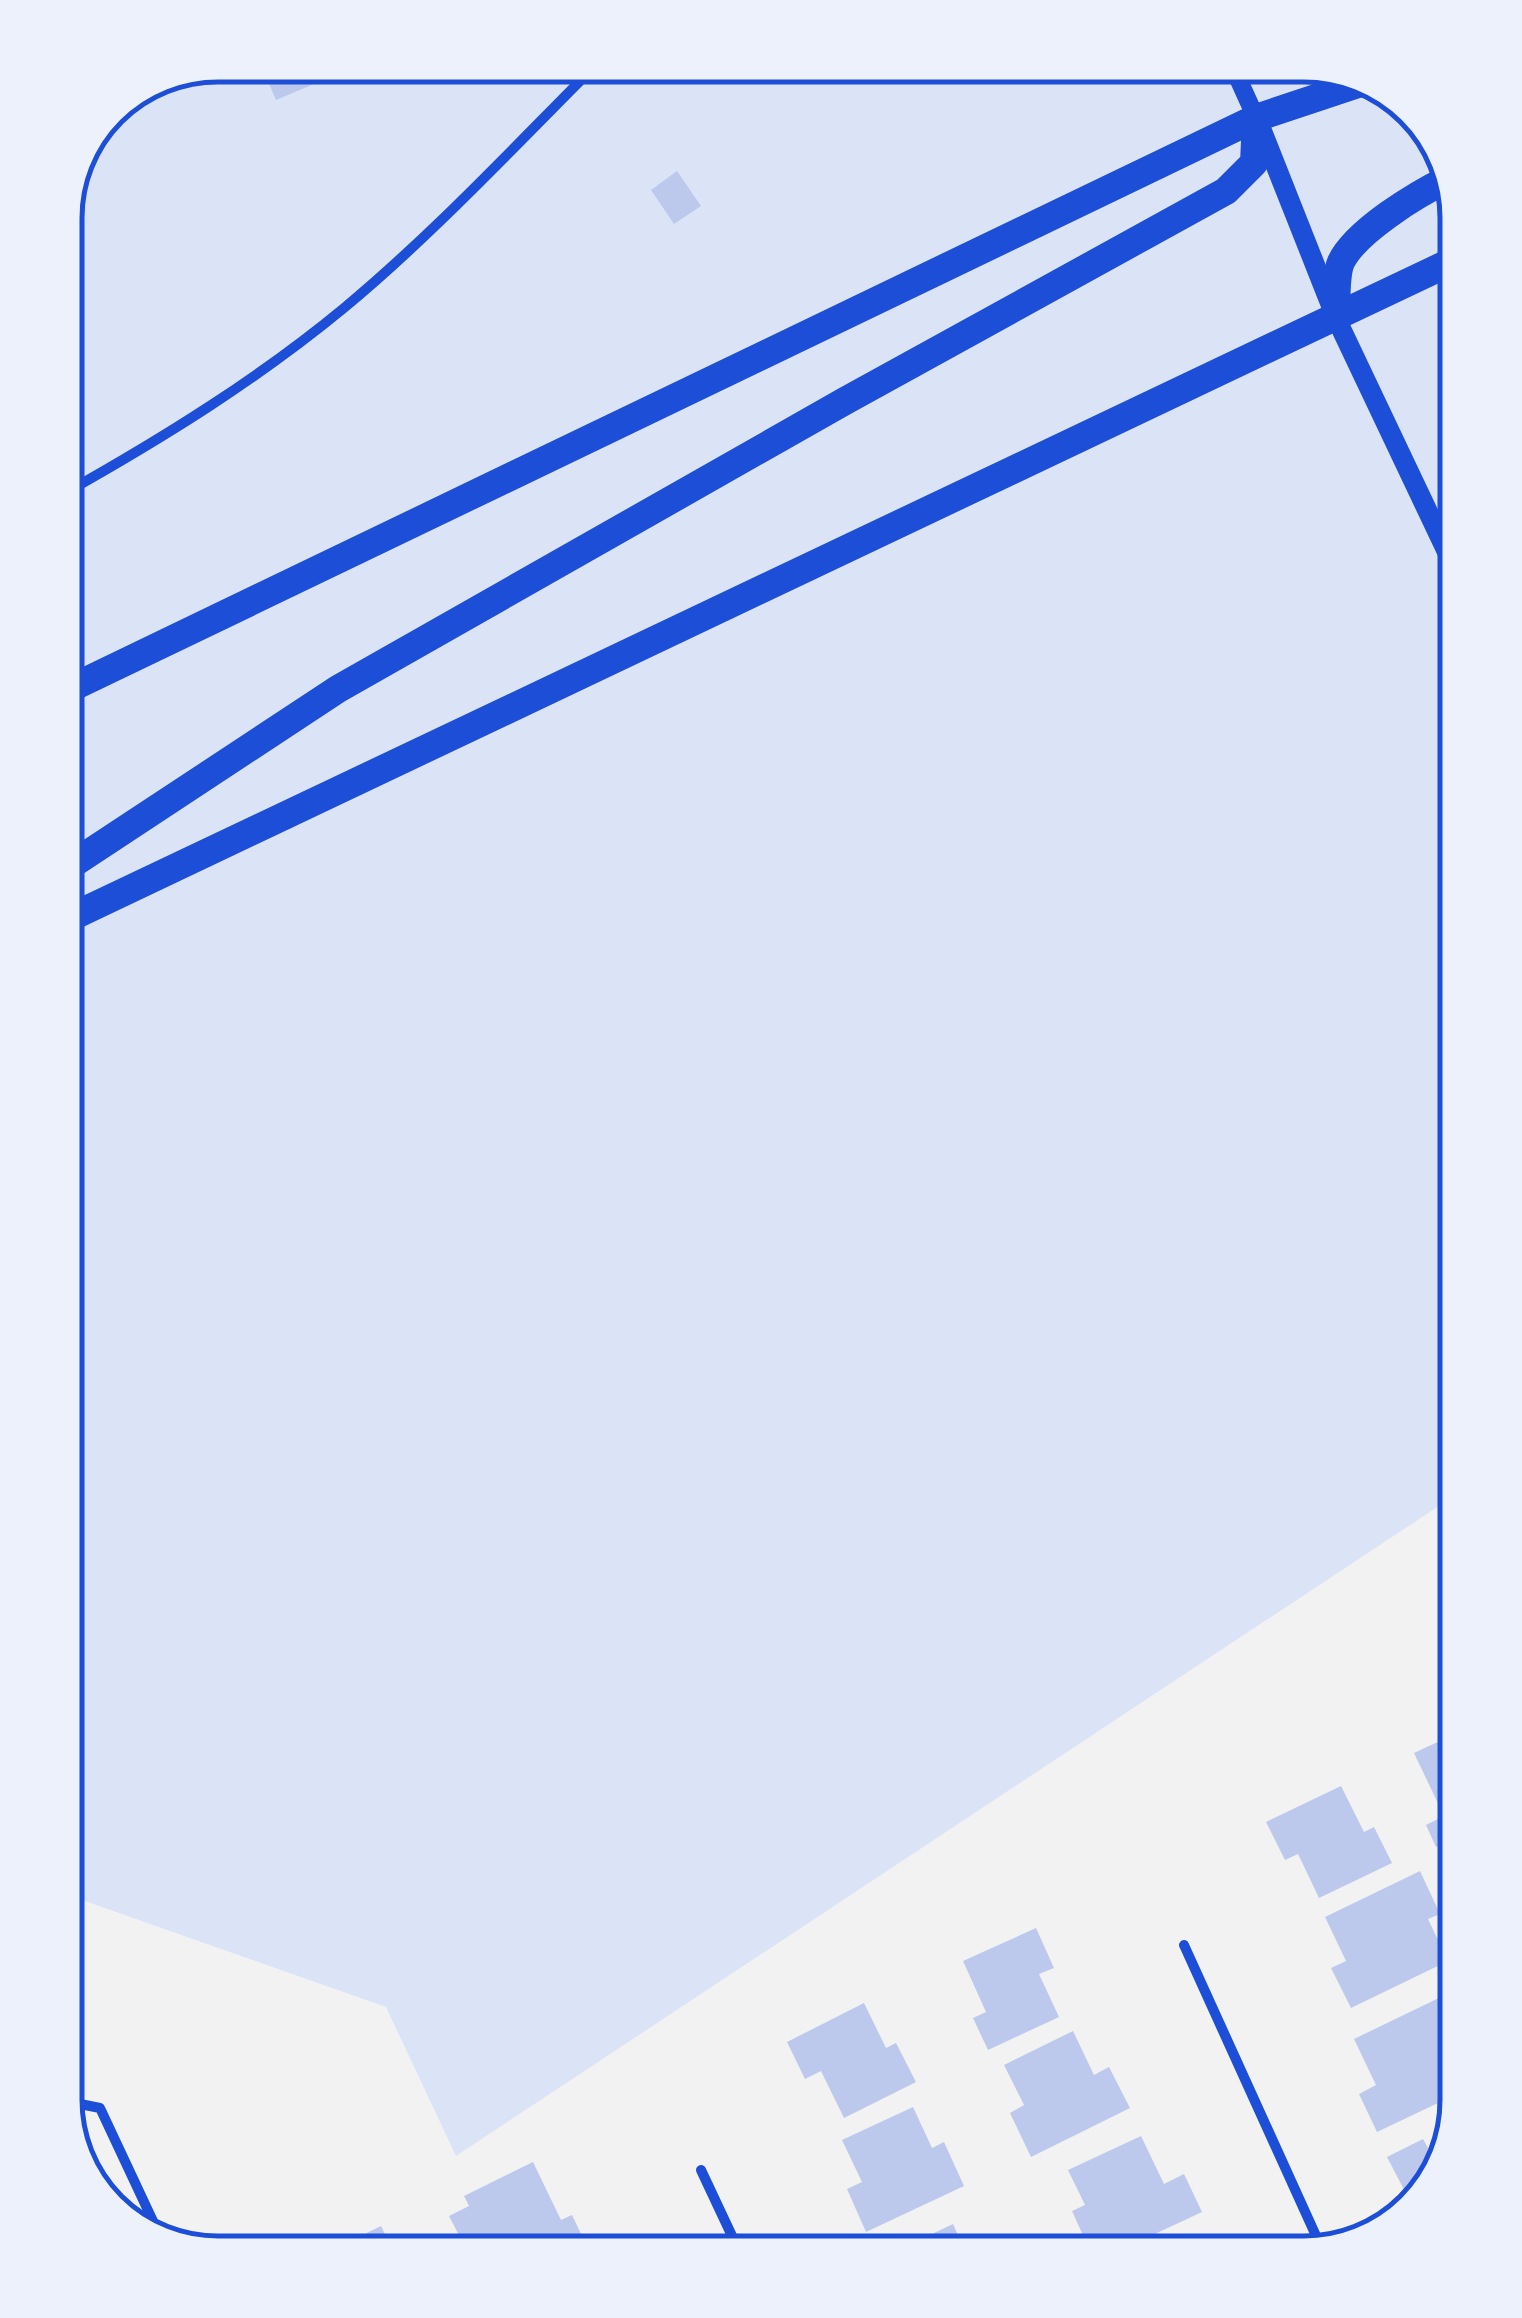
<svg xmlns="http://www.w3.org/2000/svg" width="1522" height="2318" viewBox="0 0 1522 2318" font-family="'Exo 2',sans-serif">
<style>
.green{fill:#dbe4f7}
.building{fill:#bdc9ec}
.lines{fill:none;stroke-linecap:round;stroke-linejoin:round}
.minor{stroke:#1d4ed8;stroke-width:10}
.tertiary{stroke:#1d4ed8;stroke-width:18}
.secondary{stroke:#1d4ed8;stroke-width:20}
.trunk{stroke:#1d4ed8;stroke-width:28}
.rim{fill:none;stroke:#1d4ed8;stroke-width:5}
</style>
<rect width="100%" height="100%" fill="#f2f2f2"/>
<!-- green -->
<polygon class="green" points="218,65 1314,65 1388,91 1441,150 1457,218 1457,1494 456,2156 386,2007 65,1894 65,209 110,109"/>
<!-- building -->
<g class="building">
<polygon points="261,65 359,65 276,100"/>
<polygon points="677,171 701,206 674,224 651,190"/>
<polygon points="1457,1733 1457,1838 1436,1847 1426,1825 1444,1816 1414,1753"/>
<polygon points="1341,1786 1364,1832 1374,1827 1392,1863 1319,1898 1298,1854 1285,1860 1266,1822"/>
<polygon points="1420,1871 1440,1914 1428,1919 1448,1961 1351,2008 1331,1968 1346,1961 1325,1917"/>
<polygon points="1036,1928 1054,1968 1039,1974 1059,2017 988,2050 973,2018 986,2012 963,1961"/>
<polygon points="1443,1996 1457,2024 1457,2094 1377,2132 1359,2094 1376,2085 1354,2039"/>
<polygon points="864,2003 886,2048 896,2043 916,2082 844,2118 821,2071 805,2079 787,2042"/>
<polygon points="1073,2031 1094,2075 1109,2067 1130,2108 1031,2157 1010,2113 1024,2105 1004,2065"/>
<polygon points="913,2107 932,2148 944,2142 964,2186 866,2232 847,2189 862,2182 842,2140"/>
<polygon points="1141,2136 1164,2184 1184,2174 1202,2212 1114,2253 1091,2253 1072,2211 1085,2205 1068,2170"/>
<polygon points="1423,2139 1435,2160 1441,2157 1431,2184 1411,2203 1387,2157"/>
<polygon points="533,2162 561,2220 572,2215 584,2240 560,2253 468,2253 449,2216 469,2206 464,2196"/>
<polygon points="953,2224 962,2244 977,2237 984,2253 892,2253"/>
<polygon points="381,2226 394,2253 326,2253"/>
</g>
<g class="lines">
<!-- minor -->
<g class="minor">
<path d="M65 493C163 438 258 379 344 308 433 234 514 147 596 65"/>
<polyline points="1184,1945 1322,2249"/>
<polyline points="65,2101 100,2108 160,2236"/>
<polyline points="701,2170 740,2253"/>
</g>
<!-- tertiary -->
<polyline class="tertiary" points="1232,65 1256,118"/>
<!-- secondary -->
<polyline class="secondary" points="1260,126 1336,318 1457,573"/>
<!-- trunk -->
<g class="trunk">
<path d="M1336 318C1337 302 1335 276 1341 262 1356 231 1417 194 1448 179"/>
<polyline points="65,691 1256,118 1364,82"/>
<polyline points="65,869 338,689 845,401 1226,191 1254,163 1256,118"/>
<polyline points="65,920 1457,259"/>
</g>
</g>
<!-- crop -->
<path d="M0 0H1522V2318H0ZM218 82H1304A136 136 0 0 1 1440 218V2100A136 136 0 0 1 1304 2236H218A136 136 0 0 1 82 2100V218A136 136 0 0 1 218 82Z" fill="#edf1fc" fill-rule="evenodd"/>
<path class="rim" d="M218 82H1304A136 136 0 0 1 1440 218V2100A136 136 0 0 1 1304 2236H218A136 136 0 0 1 82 2100V218A136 136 0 0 1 218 82Z"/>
</svg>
